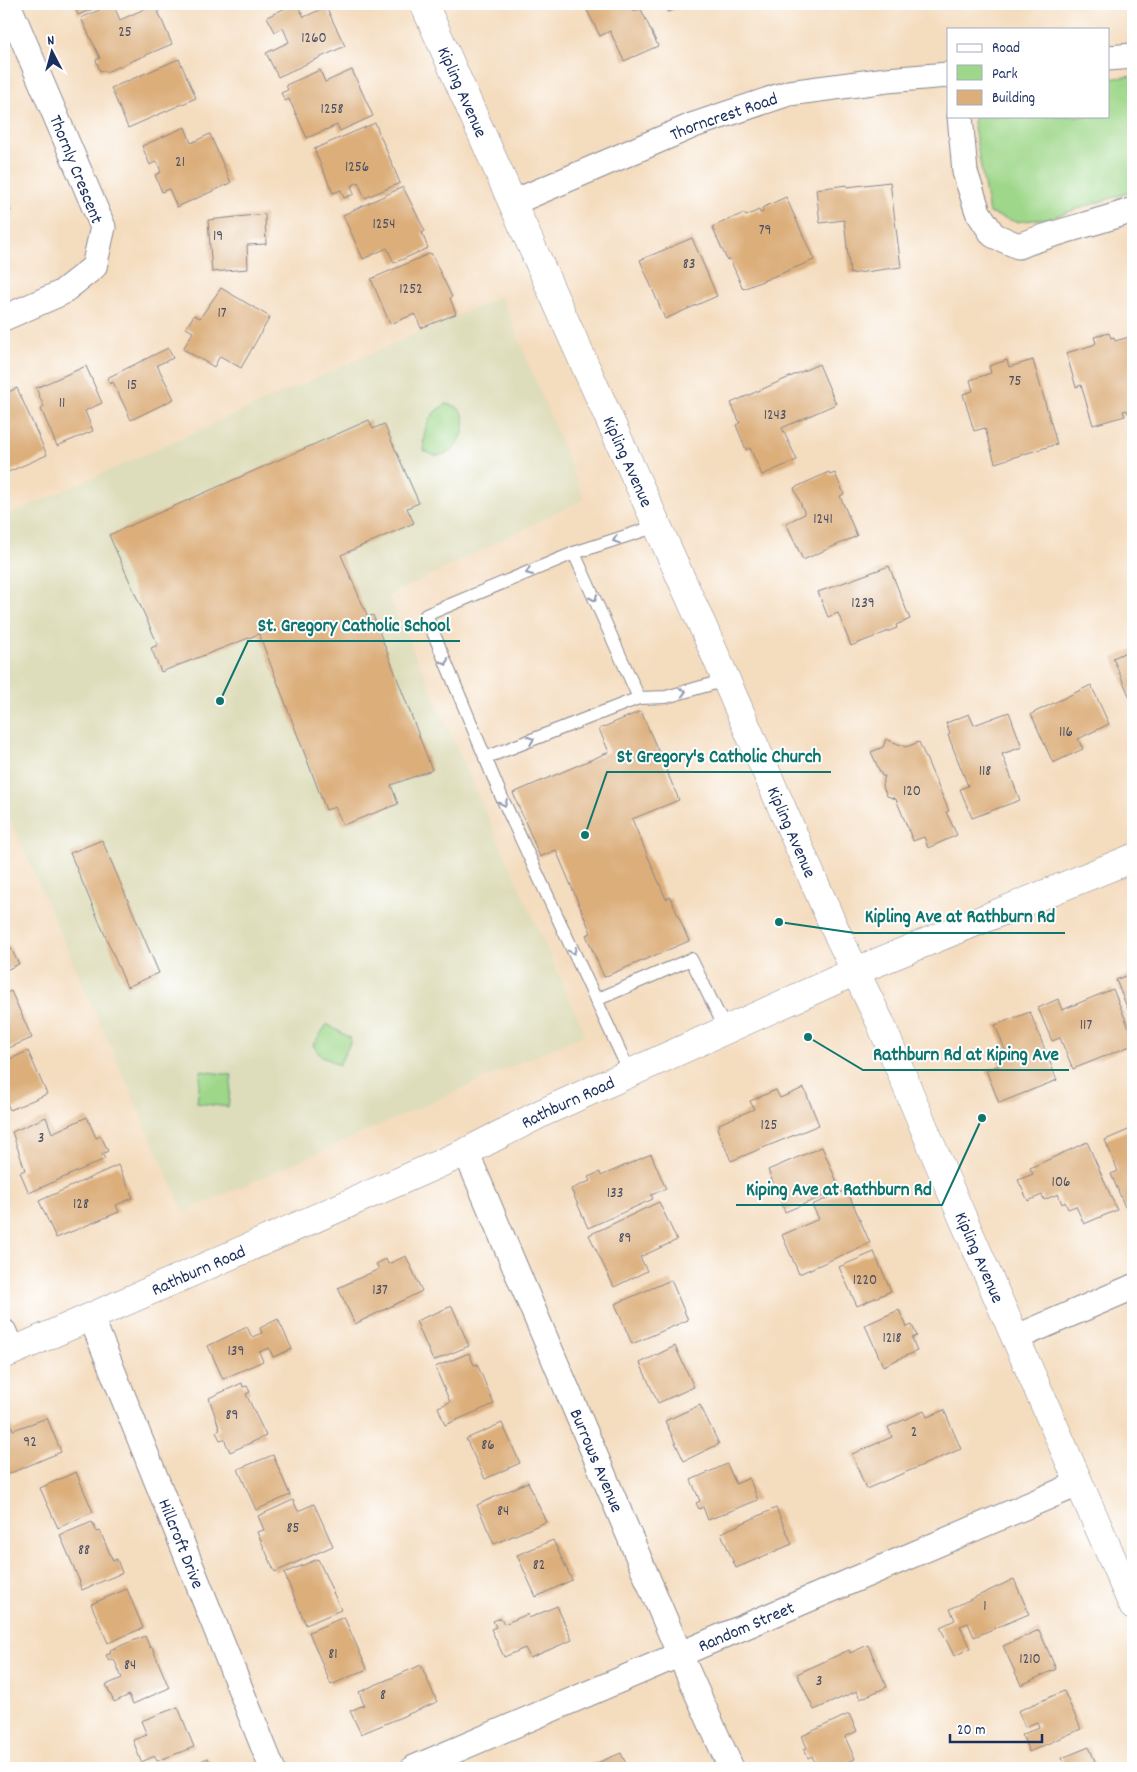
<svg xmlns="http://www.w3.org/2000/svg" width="1137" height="1772" viewBox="0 0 1137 1772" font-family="Dekko,sans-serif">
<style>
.built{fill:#deddbb}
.green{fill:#9ed789;stroke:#5c8374}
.building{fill:#dcae7a}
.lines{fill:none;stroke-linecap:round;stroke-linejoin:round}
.lane-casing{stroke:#88868e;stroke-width:14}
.street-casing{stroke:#88868e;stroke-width:27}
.secondary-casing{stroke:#88868e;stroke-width:29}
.lane{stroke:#fff;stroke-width:12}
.street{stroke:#fff;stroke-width:25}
.secondary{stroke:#fff;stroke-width:28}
.oneway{stroke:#8d97ae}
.labels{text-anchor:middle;stroke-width:4;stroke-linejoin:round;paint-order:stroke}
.number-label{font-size:15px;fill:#4b4f65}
.street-label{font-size:18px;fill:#1b2f5e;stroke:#fff}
.leader{fill:none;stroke:#0f766e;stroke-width:2}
.callout-dot{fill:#0f766e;stroke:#fff;stroke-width:2}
.callout-label{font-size:19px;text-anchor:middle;font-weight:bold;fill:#0f766e;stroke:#fff;stroke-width:4;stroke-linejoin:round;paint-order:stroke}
</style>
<rect width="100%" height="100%" fill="#fff"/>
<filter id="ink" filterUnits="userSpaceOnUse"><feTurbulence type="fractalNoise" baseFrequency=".02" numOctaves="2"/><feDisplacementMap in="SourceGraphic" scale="10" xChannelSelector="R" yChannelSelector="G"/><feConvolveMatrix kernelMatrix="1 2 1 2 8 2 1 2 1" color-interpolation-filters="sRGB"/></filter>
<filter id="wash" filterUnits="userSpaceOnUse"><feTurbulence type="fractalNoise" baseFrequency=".0096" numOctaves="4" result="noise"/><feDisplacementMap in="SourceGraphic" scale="20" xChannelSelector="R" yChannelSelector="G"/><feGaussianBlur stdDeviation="1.12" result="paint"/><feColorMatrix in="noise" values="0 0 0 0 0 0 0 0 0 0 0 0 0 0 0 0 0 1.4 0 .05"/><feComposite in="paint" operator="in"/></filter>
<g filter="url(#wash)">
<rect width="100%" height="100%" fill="#f4dcbe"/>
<!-- built -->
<polygon class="built" points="501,296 584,499 389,596 585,1034 184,1212 4,806 4,517"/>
<!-- green -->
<g class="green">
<polygon points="1133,76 1133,191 1050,218 1016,222 989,213 973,122 975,116 1108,116 1108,79"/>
<path d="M447 404C449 405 452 405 455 406 477 416 457 471 424 451 422 431 428 412 447 404Z"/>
<polygon points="327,1024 350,1038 350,1043 339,1065 320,1055 313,1045"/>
<polygon points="201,1071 232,1075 228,1107 197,1103"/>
</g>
<g id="blocks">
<!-- building -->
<g class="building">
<polygon points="74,4 104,4 78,15"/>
<polygon points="113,4 120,20 155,4 172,44 106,72 104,70 100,71 96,60 100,58 81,18"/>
<polygon points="294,4 297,4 304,17 326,7 345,46 278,77 266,53 289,42 283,28 275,32 267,17"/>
<polygon points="584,4 631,4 634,11 641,9 658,46 624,61 610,31 600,36"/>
<polygon points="665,4 687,4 668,12"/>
<polygon points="179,59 196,98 128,128 111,88"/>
<polygon points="320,70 325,82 352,70 373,116 340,131 337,125 307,138 289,99 285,101 281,93 288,90 286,85"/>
<polygon points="375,123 400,183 365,198 358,182 351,186 354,194 344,198 341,190 333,193 314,149"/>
<polygon points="185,127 191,143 210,134 231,183 177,207 169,189 162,192 155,175 161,172 157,161 150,165 142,146"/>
<polygon points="890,182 901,267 850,274 844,220 820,223 816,189 847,185 847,187"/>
<polygon points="403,187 425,231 422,233 428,248 394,263 387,248 363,259 343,215"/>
<polygon points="4,193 11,211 4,214"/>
<polygon points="786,197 814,260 743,289 730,259 727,260 712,227 744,213 746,216 759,210 760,213 763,212 762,208"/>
<polygon points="265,214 266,244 247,245 248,269 212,272 208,220"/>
<polygon points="692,238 717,296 665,319 640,260"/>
<polygon points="431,253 452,297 450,298 456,314 421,328 415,314 390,324 371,279"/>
<polygon points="221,288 270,317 241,368 220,356 214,367 183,349 193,332 186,328 194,315 200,318"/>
<polygon points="1109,333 1111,338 1114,337 1115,341 1133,336 1133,412 1128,413 1127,410 1123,411 1125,416 1093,425 1081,385 1076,387 1066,353 1093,345 1096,343 1094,337"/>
<polygon points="168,348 173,358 157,365 174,399 131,420 113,382 110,384 107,378"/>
<polygon points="1007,360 1009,367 1033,360 1057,444 995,463 985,428 974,431 963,394 973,391 970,380 991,373 989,366"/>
<polygon points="819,364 836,404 782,428 797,460 762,475 750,448 746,450 736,425 740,423 731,403"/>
<polygon points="86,366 102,403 85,411 93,431 57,446 41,409 44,407 36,388"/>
<polygon points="17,388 47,455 6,473 4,466 4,394"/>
<polygon points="369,420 373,429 384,424 419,503 407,508 414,523 341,555 368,617 373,615 432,770 391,785 398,804 343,825 335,807 326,810 259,634 161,672 151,648 158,645 109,535"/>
<polygon points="829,472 830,475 835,473 844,494 840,496 857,536 803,560 786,523 805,514 794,488"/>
<polygon points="889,566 910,619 896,625 897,628 851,646 838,613 828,617 818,592"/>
<polygon points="1133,649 1133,705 1113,658"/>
<polygon points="1091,685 1109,724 1078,739 1083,749 1053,763 1031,714"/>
<polygon points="641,711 679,800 632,819 666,899 670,897 689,941 604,977 586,935 591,933 556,850 540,857 513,793 609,752 599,729"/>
<polygon points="1009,712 1022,747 1002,754 1020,800 972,818 960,789 968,786 948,735 950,734 946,723 969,714 974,725"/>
<polygon points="886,739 906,747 919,742 949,811 946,812 957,835 928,848 924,837 913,841 896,799 887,796 882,785 885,776 882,776 871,752 883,747"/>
<polygon points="102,840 159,973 127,987 70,853"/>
<polygon points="9,945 19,964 4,971 4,947"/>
<polygon points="1133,969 1133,1022 1116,980 1132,973 1131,970"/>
<polygon points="1113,989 1133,1038 1133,1045 1073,1069 1060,1038 1052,1041 1038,1008 1058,999 1062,1010"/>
<polygon points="11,991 32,1038 4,1050 4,994"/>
<polygon points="1030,1012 1057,1080 999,1103 986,1070 1000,1065 996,1056 1006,1052 995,1025"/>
<polygon points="28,1051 47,1094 10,1110 4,1097 4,1062"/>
<polygon points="804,1088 819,1125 731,1161 717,1128 720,1126 719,1124 754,1109 750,1101 776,1090 780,1098"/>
<polygon points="46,1117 52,1133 87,1117 96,1138 101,1136 108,1151 102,1154 105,1159 29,1193 20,1172 25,1170 12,1132"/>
<polygon points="1133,1128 1133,1203 1125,1207 1111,1174 1118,1171 1105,1140"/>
<polygon points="1087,1142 1117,1210 1084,1224 1076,1206 1068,1209 1065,1202 1062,1204 1058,1194 1044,1200 1042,1195 1028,1201 1018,1180 1033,1174 1030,1168"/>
<polygon points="822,1147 840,1189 785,1212 768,1170"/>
<polygon points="651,1154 666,1189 651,1195 653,1199 588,1228 571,1189 590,1181 588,1177 600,1172 601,1176"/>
<polygon points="118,1165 133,1198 116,1205 119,1212 56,1238 39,1201"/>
<polygon points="847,1190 870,1243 799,1274 782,1235 819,1219 812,1205"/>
<polygon points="659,1202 677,1240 640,1257 647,1271 614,1287 589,1235"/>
<polygon points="874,1252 891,1291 857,1306 839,1267"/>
<polygon points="406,1256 422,1291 355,1324 338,1288 379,1269 376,1264 386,1259 388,1264"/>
<polygon points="671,1280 688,1320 632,1344 615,1304"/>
<polygon points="452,1306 469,1346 433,1361 416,1321"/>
<polygon points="899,1310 907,1327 912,1325 917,1336 912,1338 917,1351 883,1366 865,1325"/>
<polygon points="278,1319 292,1349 273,1357 269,1348 259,1352 263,1361 223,1379 208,1346 247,1327 252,1337 262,1333 260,1328"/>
<polygon points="675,1346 694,1387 658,1403 640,1363"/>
<polygon points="469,1353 474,1365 477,1364 494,1404 445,1425 438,1407 450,1402 435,1367"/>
<polygon points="1133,1377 1133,1396 1127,1380"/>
<polygon points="242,1383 243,1387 247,1386 250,1392 246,1394 266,1436 230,1452 224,1439 220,1440 216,1432 220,1430 209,1398"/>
<polygon points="700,1405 719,1444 684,1461 665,1421"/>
<polygon points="944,1410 961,1449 866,1489 852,1454 892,1437 888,1427 924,1411 927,1417"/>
<polygon points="47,1418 61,1452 6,1475 4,1470 4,1427 11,1424 13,1430"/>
<polygon points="502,1423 520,1463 485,1479 466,1439"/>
<polygon points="273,1455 290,1495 256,1510 238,1469"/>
<polygon points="727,1464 736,1484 749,1478 758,1500 708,1520 703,1507 699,1509 696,1503 700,1501 691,1480"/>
<polygon points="76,1472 93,1512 58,1528 40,1488"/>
<polygon points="528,1482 546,1522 494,1544 477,1505"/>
<polygon points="293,1500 298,1511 314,1504 333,1546 275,1572 257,1532 264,1530 258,1516"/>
<polygon points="776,1508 792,1544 736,1568 721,1533"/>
<polygon points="92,1522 97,1532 100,1531 113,1561 117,1559 122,1573 82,1590 79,1583 80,1582 60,1535"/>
<polygon points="553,1540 572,1580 536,1597 517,1555"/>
<polygon points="318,1559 341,1610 306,1625 284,1573"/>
<polygon points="1014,1579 1029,1614 974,1637 968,1623 960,1626 971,1648 954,1656 940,1627 955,1620 950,1609"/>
<polygon points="127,1589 143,1628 108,1643 91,1604"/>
<polygon points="557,1606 572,1640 530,1658 525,1648 504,1657 491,1629 496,1627 493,1621 501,1618 504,1624 528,1614 529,1618"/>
<polygon points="344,1617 367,1669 331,1685 309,1632"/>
<polygon points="1039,1630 1056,1669 1021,1685 1003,1646"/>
<polygon points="145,1636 150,1648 152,1647 169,1688 133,1704 129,1695 114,1702 106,1685 122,1678 114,1659 109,1661 106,1655 111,1653 110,1650"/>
<polygon points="868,1645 887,1687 860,1699 857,1691 814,1710 797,1674 849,1650 850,1653"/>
<polygon points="421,1665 437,1702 361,1734 350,1711 364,1705 359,1692"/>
<polygon points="1064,1691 1081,1729 1029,1752 1022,1735 1039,1727 1037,1722 1025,1727 1018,1711"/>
<polygon points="178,1707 194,1747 157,1761 155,1756 141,1762 133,1740 147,1735 141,1721"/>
<polygon points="849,1714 857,1731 845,1737 855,1759 834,1768 817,1768 812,1756 808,1758 804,1749 807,1748 802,1736"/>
<polygon points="1089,1747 1098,1768 1066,1768 1062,1758"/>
<polygon points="621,1753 628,1768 585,1768"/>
<polygon points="208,1758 213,1768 185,1768"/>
</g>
</g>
</g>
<g filter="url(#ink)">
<use href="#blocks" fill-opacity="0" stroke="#88868e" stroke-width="1"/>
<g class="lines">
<defs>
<g id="lane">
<polyline points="574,553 639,698"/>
<polyline points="485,758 639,698 666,697 726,680"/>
<polyline points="596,1000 691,959 726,1030"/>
<polyline points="630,1073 502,798 426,615 574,553 657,526"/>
</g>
<g id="street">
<polyline points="1108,58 1133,56"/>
<path d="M960 116 965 172 978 212 993 235 1018 246C1056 232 1095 223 1133 210"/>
<path id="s1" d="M512 203 694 125 789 93 887 80 948 75"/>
<polyline points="4,318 61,293 94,267 103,227 8,4"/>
<path id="s2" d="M466 1152 680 1655 731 1768"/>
<path id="s3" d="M91 1317 272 1768"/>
<polyline points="4,1332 12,1352"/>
<polyline points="1015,1338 1133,1287"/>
<path id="s4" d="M414 1768 1078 1484"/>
</g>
<g id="secondary">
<path id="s5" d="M424 4 561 312 703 627 833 925 880 1022 940 1166 1133 1606"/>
<path id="s6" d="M4 1355 466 1152 544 1112 856 971 1133 858"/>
</g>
</defs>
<!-- lane casing -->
<use href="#lane" class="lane-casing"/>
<!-- street casing -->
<use href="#street" class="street-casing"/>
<!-- secondary casing -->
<use href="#secondary" class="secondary-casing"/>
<!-- lane -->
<use href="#lane" class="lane"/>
<!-- street -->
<use href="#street" class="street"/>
<!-- secondary -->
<use href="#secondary" class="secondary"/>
</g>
<!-- one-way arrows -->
<defs><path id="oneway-chevron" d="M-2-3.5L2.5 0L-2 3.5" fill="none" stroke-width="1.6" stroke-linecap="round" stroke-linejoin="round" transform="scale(1.25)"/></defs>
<g class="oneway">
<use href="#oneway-chevron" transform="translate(616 540) rotate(161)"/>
<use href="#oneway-chevron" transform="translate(529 572) rotate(157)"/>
<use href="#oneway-chevron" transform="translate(594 598) rotate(66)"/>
<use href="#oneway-chevron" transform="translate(445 662) rotate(67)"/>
<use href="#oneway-chevron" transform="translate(683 692) rotate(-16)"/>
<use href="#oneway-chevron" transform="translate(531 740) rotate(-21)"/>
<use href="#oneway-chevron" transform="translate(504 803) rotate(65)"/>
<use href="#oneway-chevron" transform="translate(573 951) rotate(65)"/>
</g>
</g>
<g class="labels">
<!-- number labels -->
<g class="number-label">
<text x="125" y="36">25</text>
<text x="314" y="42">1260</text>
<text x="332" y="113">1258</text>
<text x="180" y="166">21</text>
<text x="357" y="171">1256</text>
<text x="384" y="228">1254</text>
<text x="765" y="234">79</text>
<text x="218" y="240">19</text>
<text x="689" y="268">83</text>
<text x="411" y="293">1252</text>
<text x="222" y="317">17</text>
<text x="1015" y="385">75</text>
<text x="132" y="389">15</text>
<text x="62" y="407">11</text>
<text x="775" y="419">1243</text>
<text x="823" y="523">1241</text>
<text x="863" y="607">1239</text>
<text x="1066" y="736">116</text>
<text x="985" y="775">118</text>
<text x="912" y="795">120</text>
<text x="1086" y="1029">117</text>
<text x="769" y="1129">125</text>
<text x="41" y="1142">3</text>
<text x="1061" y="1186">106</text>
<text x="615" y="1197">133</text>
<text x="81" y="1208">128</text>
<text x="625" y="1242">89</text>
<text x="865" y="1284">1220</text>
<text x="380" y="1294">137</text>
<text x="892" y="1342">1218</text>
<text x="236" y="1355">139</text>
<text x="232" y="1419">89</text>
<text x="914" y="1436">2</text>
<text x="30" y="1446">92</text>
<text x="488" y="1449">86</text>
<text x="503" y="1515">84</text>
<text x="293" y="1532">85</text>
<text x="84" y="1554">88</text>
<text x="539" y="1569">82</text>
<text x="985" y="1610">1</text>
<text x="333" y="1658">81</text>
<text x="1030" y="1663">1210</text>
<text x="130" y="1669">84</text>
<text x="819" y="1685">3</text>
<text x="383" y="1699">8</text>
</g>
<!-- street labels -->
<g class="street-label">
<text dy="6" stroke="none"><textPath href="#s5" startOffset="96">Kipling Avenue</textPath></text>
<text dy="6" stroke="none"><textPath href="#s1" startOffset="229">Thorncrest Road</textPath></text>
<text transform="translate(77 169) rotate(68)" y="6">Thornly Crescent</text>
<text dy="6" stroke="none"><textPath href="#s5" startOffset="501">Kipling Avenue</textPath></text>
<text dy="6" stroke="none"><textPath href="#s5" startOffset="906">Kipling Avenue</textPath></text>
<text dy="6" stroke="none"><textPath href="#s6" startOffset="618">Rathburn Road</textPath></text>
<text dy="6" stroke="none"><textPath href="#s5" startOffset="1371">Kipling Avenue</textPath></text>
<text dy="6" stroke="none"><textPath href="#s6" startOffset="212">Rathburn Road</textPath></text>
<text dy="6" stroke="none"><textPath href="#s2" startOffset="335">Burrows Avenue</textPath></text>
<text dy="6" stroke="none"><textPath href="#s3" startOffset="244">Hillcroft Drive</textPath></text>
<text dy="6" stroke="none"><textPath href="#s4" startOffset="361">Random Street</textPath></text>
</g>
</g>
<!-- callouts -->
<path class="leader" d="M220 701L248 641H460M585 835L607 772H831M779 922L855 933H1065M808 1037L863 1070H1069M982 1118L942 1205H736"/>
<g class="callout-dot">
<circle cx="220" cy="701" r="5"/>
<circle cx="585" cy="835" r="5"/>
<circle cx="779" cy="922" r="5"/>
<circle cx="808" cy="1037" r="5"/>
<circle cx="982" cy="1118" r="5"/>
</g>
<g class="callout-label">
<text x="354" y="631">St. Gregory Catholic School</text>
<text x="719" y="762">St Gregory's Catholic Church</text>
<text x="960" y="922">Kipling Ave at Rathburn Rd</text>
<text x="966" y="1060">Rathburn Rd at Kiping Ave</text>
<text x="839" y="1195">Kiping Ave at Rathburn Rd</text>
</g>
<!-- margin -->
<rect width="1137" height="1772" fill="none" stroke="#fff" stroke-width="20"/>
<!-- legend -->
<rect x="947" y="28" width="162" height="90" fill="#ffffff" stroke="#a4acbf"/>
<rect x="957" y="44" width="25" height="8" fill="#ffffff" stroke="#a4acbf"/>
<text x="992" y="52" font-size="15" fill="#1b2f5e">Road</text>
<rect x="957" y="65" width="25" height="15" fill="#9ed789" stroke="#a4acbf"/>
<text x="992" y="78" font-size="15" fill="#1b2f5e">Park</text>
<rect x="957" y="90" width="25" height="15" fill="#dcae7a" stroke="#a4acbf"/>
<text x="992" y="102" font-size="15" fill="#1b2f5e">Building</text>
<!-- north arrow -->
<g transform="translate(52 52) rotate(354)" stroke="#ffffff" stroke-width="4" paint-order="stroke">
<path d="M0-4L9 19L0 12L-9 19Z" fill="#1b2f5e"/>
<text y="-8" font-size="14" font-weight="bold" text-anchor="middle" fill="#1b2f5e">N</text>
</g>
<!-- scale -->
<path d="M950 1734v8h92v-8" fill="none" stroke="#1b2f5e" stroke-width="2.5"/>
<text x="957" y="1734" font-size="15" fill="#1b2f5e" stroke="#ffffff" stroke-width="4" paint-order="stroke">20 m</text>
</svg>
